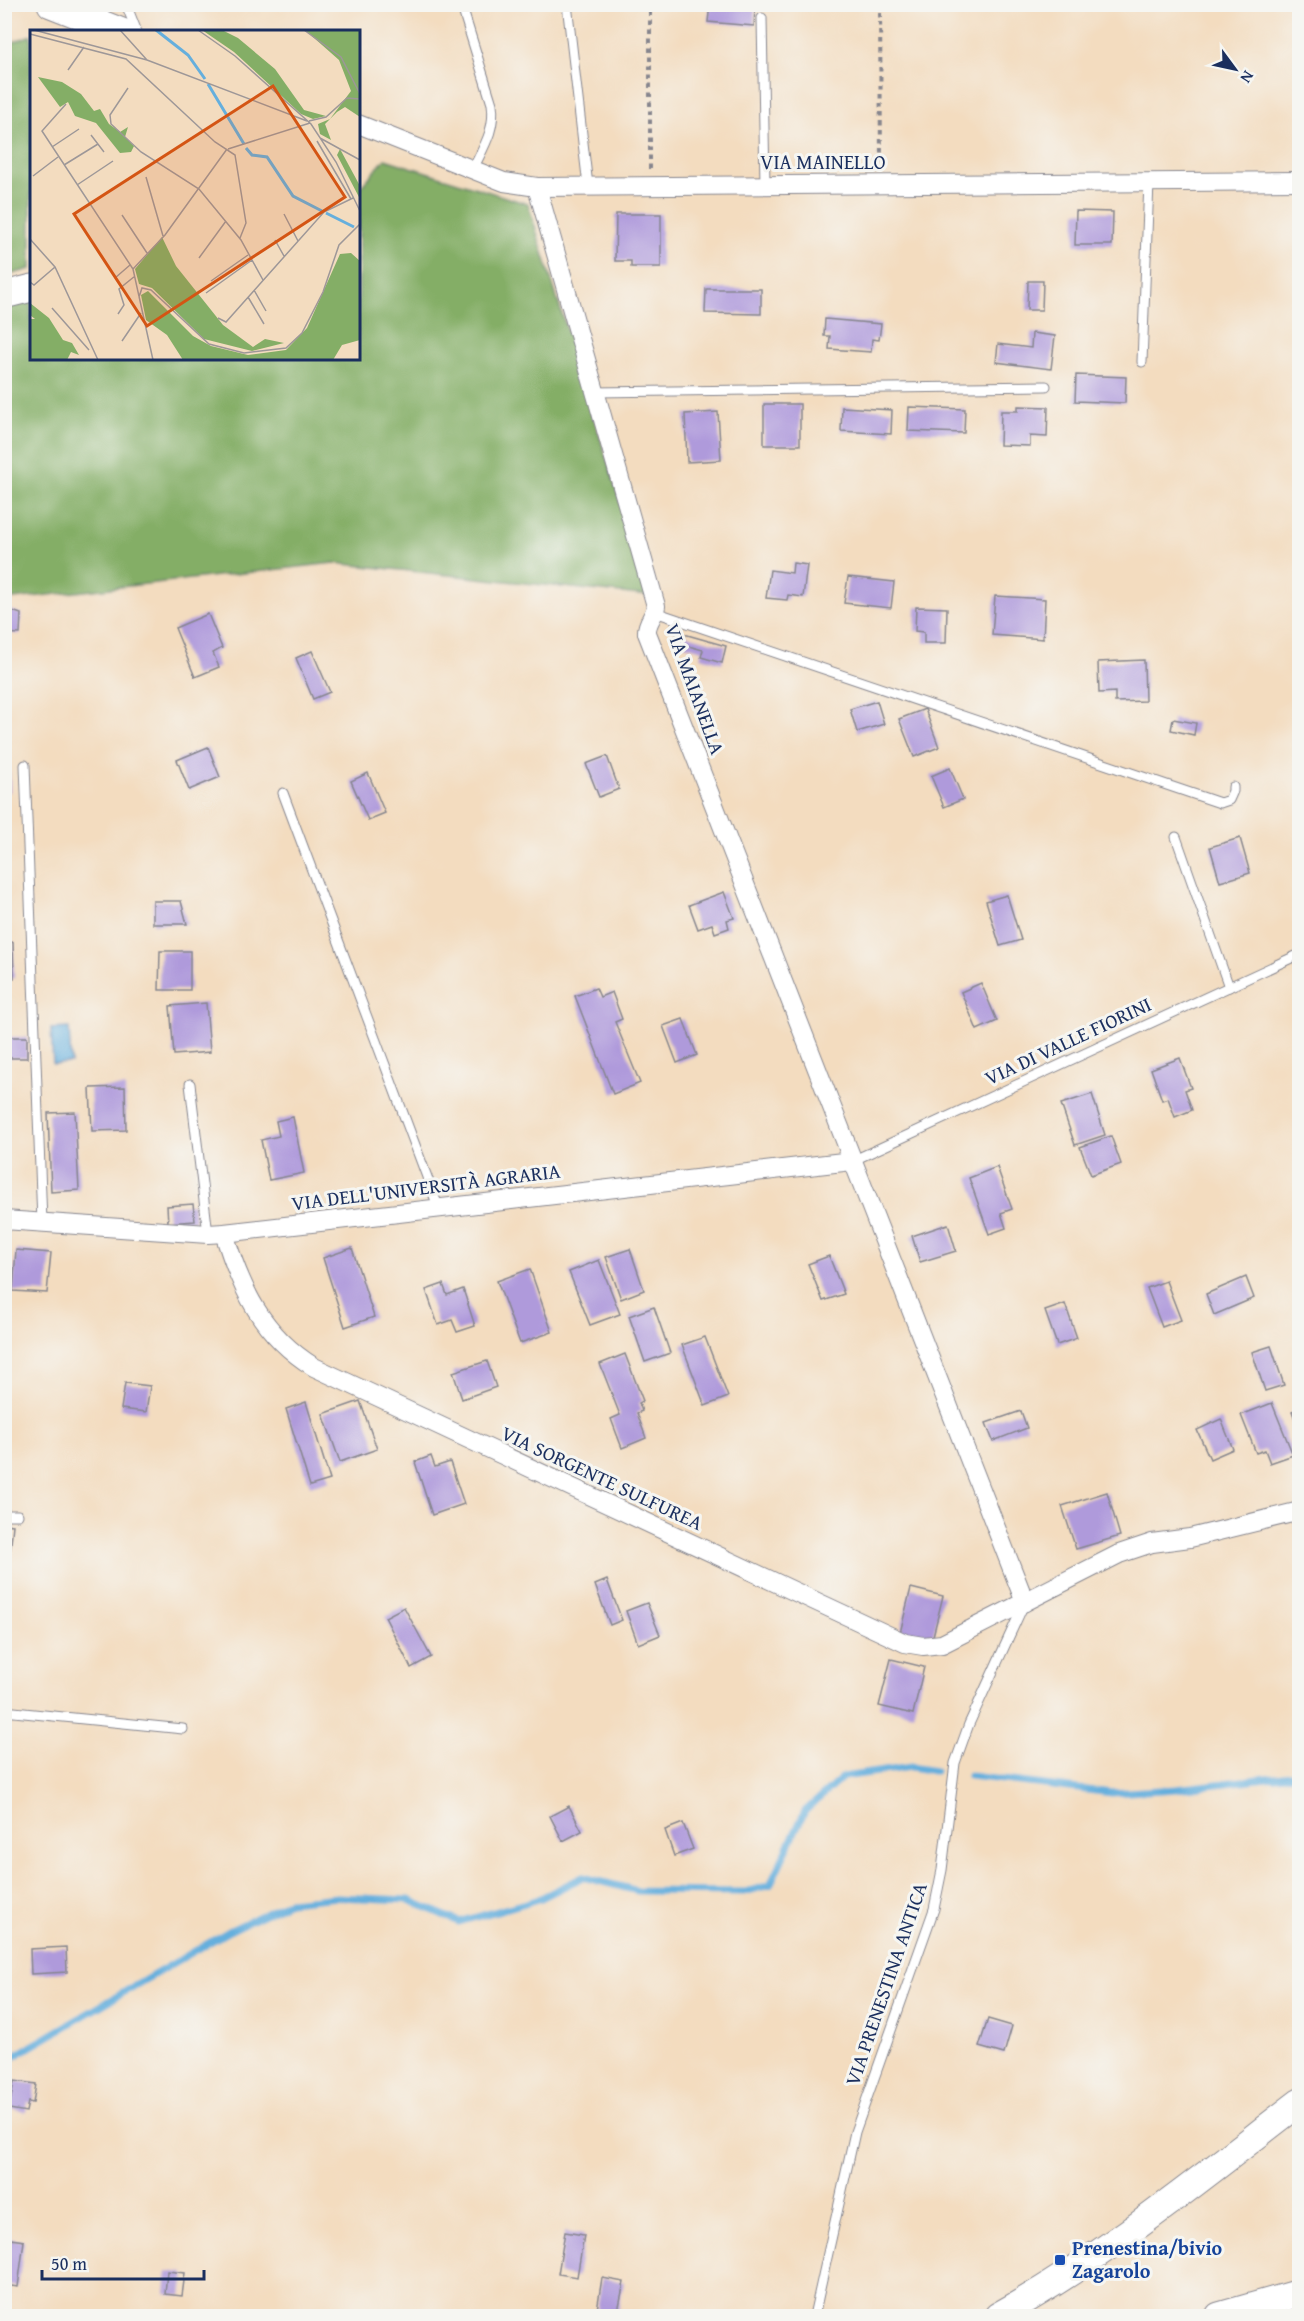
<svg xmlns="http://www.w3.org/2000/svg" width="1304" height="2321" viewBox="0 0 1304 2321" font-family="'Gentium Book Plus',serif">
<style>
.forest{fill:#84ae66;stroke:#506e62;stroke-width:1.5}
.water{fill:#65afdd;stroke:#406f9e;stroke-width:1.5}
.lines{fill:none;stroke-linecap:round;stroke-linejoin:round}
.stream{stroke:#65afdd;stroke-width:7}
.building{fill:#af9adb}
.lane-casing{stroke:#87868e;stroke-width:11}
.street-casing{stroke:#87868e;stroke-width:20}
.secondary-casing{stroke:#87868e;stroke-width:29}
.path{stroke:#87868e;stroke-width:4;stroke-dasharray:4.5 4.5;stroke-linecap:butt}
.lane{stroke:#fff;stroke-width:9}
.street{stroke:#fff;stroke-width:18}
.secondary{stroke:#fff;stroke-width:27}
.transit-dot{fill:#1a4fb4;stroke:#f6f6f2;stroke-width:2}
.labels{text-anchor:middle;stroke-width:6;stroke-linejoin:round;paint-order:stroke}
.street-label{font-size:20px;fill:#1b2f5e;stroke:#f6f6f2}
.transit-label{font-size:20px;font-weight:bold;fill:#164399;stroke:#f6f6f2;text-anchor:start}
.inset-river{fill:none;stroke:#65afdd;stroke-width:3}
.inset-road{fill:none;stroke:#9d9798;stroke-width:1.5}
.view{fill:#d45514;fill-opacity:0.15;stroke:#d45514;stroke-width:3}
.inset-edge{fill:none;stroke:#1b2f5e;stroke-width:3}
</style>
<rect width="100%" height="100%" fill="#f6f6f2"/>
<filter id="ink" filterUnits="userSpaceOnUse"><feTurbulence type="fractalNoise" baseFrequency=".0167" numOctaves="2"/><feDisplacementMap in="SourceGraphic" scale="12" xChannelSelector="R" yChannelSelector="G"/><feConvolveMatrix kernelMatrix="1 2 1 2 8 2 1 2 1" color-interpolation-filters="sRGB"/></filter>
<filter id="wash" filterUnits="userSpaceOnUse"><feTurbulence type="fractalNoise" baseFrequency=".008" numOctaves="4" result="noise"/><feDisplacementMap in="SourceGraphic" scale="24" xChannelSelector="R" yChannelSelector="G"/><feGaussianBlur stdDeviation="1.35" result="paint"/><feColorMatrix in="noise" values="0 0 0 0 0 0 0 0 0 0 0 0 0 0 0 0 0 1.4 0 .05"/><feComposite in="paint" operator="in"/></filter>
<g filter="url(#wash)">
<rect width="100%" height="100%" fill="#f3dcbf"/>
<!-- forest -->
<g class="forest">
<polygon points="31,35 31,269 5,276 5,45"/>
<polygon points="385,159 528,204 649,596 334,563 5,600 5,305 31,299 32,358 358,358 359,189"/>
</g>
<!-- water -->
<polygon class="water" points="69,1028 71,1063 53,1064 51,1029"/>
<g class="lines">
<!-- stream -->
<g class="stream">
<polyline points="970,1776 1112,1793 1176,1789 1300,1774"/>
<polyline points="6,2061 229,1931 289,1902 337,1897 409,1900 459,1922 539,1899 583,1877 638,1891 745,1892 770,1885 805,1811 843,1777 911,1767 935,1771"/>
</g>
</g>
<g id="blocks">
<!-- building -->
<g class="building">
<polygon points="710,4 761,4 760,9 755,9 754,26 708,22"/>
<polygon points="1076,211 1113,212 1112,245 1075,245"/>
<polygon points="616,214 661,214 661,267 631,267 631,261 615,261"/>
<polygon points="1028,281 1043,281 1042,310 1027,310"/>
<polygon points="706,289 761,289 761,314 705,313"/>
<polygon points="825,319 881,324 879,340 872,339 871,352 829,349 830,336 824,336"/>
<polygon points="1032,333 1055,336 1051,369 996,362 998,344 1031,348"/>
<polygon points="1076,375 1126,377 1125,403 1075,401"/>
<rect x="764" y="404" width="36" height="41"/>
<polygon points="1018,406 1048,407 1047,437 1030,436 1030,446 1000,445 1001,411 1018,411"/>
<polygon points="842,407 892,410 891,434 841,431"/>
<polygon points="909,407 965,409 964,433 908,431"/>
<polygon points="718,412 721,460 687,462 685,414"/>
<polygon points="793,563 807,565 803,597 788,595 787,600 766,598 770,570 792,573"/>
<polygon points="848,577 894,582 891,608 844,603"/>
<polygon points="995,596 1045,599 1043,639 992,635"/>
<polygon points="916,607 947,608 946,643 924,643 924,632 915,631"/>
<polygon points="4,608 21,614 20,634 4,633"/>
<polygon points="208,614 222,648 213,653 219,667 195,677 175,628"/>
<polygon points="677,632 726,646 722,663 701,657 703,650 674,642"/>
<polygon points="312,651 330,692 313,699 296,658"/>
<polygon points="1144,660 1145,701 1115,702 1115,692 1099,693 1098,662"/>
<polygon points="877,701 884,724 857,732 850,709"/>
<polygon points="925,709 939,747 914,757 899,719"/>
<polygon points="1173,719 1196,723 1194,735 1171,730"/>
<polygon points="4,742 9,742 10,792 4,792"/>
<polygon points="208,747 220,777 189,790 177,760"/>
<polygon points="607,756 619,789 599,797 586,764"/>
<polygon points="950,768 963,799 944,807 931,776"/>
<polygon points="368,773 385,813 368,820 351,781"/>
<polygon points="1240,838 1250,873 1220,882 1210,847"/>
<polygon points="724,892 734,918 727,920 729,928 715,933 712,924 698,929 689,905"/>
<polygon points="1007,895 1021,940 1000,946 986,901"/>
<polygon points="153,901 181,901 187,924 153,924"/>
<polygon points="13,942 14,978 4,979 4,943"/>
<polygon points="160,951 190,951 190,990 159,990"/>
<polygon points="981,983 997,1021 977,1030 961,992"/>
<polygon points="596,988 600,997 612,992 622,1019 615,1022 640,1083 613,1094 575,996"/>
<polygon points="206,1003 210,1052 174,1055 170,1006"/>
<polygon points="683,1019 697,1055 677,1063 663,1026"/>
<rect x="4" y="1037" width="23" height="21"/>
<polygon points="1180,1058 1191,1088 1185,1090 1192,1110 1175,1117 1168,1098 1162,1100 1151,1069"/>
<rect x="4" y="1071" width="3" height="40"/>
<polygon points="125,1087 126,1130 92,1131 90,1088"/>
<polygon points="1092,1094 1105,1135 1075,1145 1061,1104"/>
<polygon points="75,1112 79,1190 51,1192 48,1113"/>
<polygon points="293,1117 304,1173 269,1180 261,1140 279,1136 276,1121"/>
<polygon points="1111,1136 1121,1164 1091,1175 1080,1147"/>
<polygon points="997,1167 1012,1209 1001,1213 1006,1228 989,1234 969,1178"/>
<polygon points="193,1204 195,1221 168,1223 167,1206"/>
<polygon points="948,1224 956,1251 920,1262 912,1236"/>
<polygon points="352,1248 374,1317 345,1327 323,1258"/>
<polygon points="630,1249 644,1290 621,1299 606,1257"/>
<polygon points="16,1250 51,1253 47,1293 13,1291"/>
<polygon points="829,1256 844,1294 823,1301 808,1264"/>
<polygon points="599,1260 620,1314 590,1325 569,1272"/>
<polygon points="530,1269 552,1332 520,1343 497,1281"/>
<polygon points="1246,1277 1254,1298 1214,1315 1206,1294"/>
<polygon points="1166,1281 1181,1320 1162,1327 1147,1288"/>
<polygon points="443,1284 447,1295 463,1289 475,1326 457,1332 452,1320 438,1325 426,1290"/>
<polygon points="1065,1304 1077,1338 1057,1345 1045,1311"/>
<polygon points="654,1307 670,1353 645,1362 629,1316"/>
<polygon points="705,1337 728,1397 705,1406 682,1345"/>
<polygon points="1271,1346 1284,1385 1265,1391 1252,1352"/>
<polygon points="625,1354 643,1401 639,1403 642,1411 637,1413 646,1438 622,1448 611,1419 620,1415 600,1364"/>
<polygon points="487,1361 496,1387 462,1399 453,1372"/>
<polygon points="125,1383 150,1386 146,1412 121,1409"/>
<polygon points="360,1401 377,1449 340,1462 323,1414"/>
<polygon points="306,1402 330,1480 310,1486 286,1409"/>
<polygon points="1272,1403 1293,1455 1270,1463 1265,1450 1256,1453 1241,1415"/>
<polygon points="1300,1408 1300,1430 1299,1430 1292,1411"/>
<polygon points="1021,1411 1027,1428 993,1441 986,1423"/>
<polygon points="1221,1419 1233,1449 1210,1459 1197,1430"/>
<polygon points="431,1456 435,1467 450,1462 464,1504 432,1515 415,1462"/>
<polygon points="1107,1492 1120,1536 1076,1549 1062,1506"/>
<polygon points="4,1524 13,1525 10,1553 4,1552"/>
<polygon points="607,1580 622,1620 610,1625 595,1585"/>
<polygon points="911,1588 943,1596 932,1640 900,1633"/>
<polygon points="647,1603 660,1635 638,1644 626,1611"/>
<polygon points="404,1607 431,1657 411,1668 385,1617"/>
<polygon points="891,1659 924,1667 913,1714 879,1706"/>
<polygon points="4,1674 10,1675 8,1701 4,1700"/>
<polygon points="569,1806 582,1831 563,1841 550,1816"/>
<polygon points="683,1823 693,1849 674,1856 665,1830"/>
<polygon points="66,1947 67,1972 31,1974 30,1949"/>
<polygon points="988,2019 1012,2026 1004,2054 979,2047"/>
<polygon points="14,2081 36,2084 33,2103 28,2102 26,2112 9,2109"/>
<polygon points="565,2232 584,2235 577,2277 558,2274"/>
<polygon points="4,2238 24,2241 18,2287 4,2285"/>
<polygon points="167,2271 185,2273 182,2296 165,2294"/>
<polygon points="602,2278 624,2282 617,2316 596,2316"/>
</g>
</g>
</g>
<g filter="url(#ink)">
<use href="#blocks" fill-opacity="0" stroke="#87868e" stroke-width="1.5"/>
<g class="lines">
<defs>
<g id="lane">
<polyline points="126,4 137,32"/>
<path d="M461 4 492 104C496 129 483 148 472 171"/>
<polyline points="567,4 588,186"/>
<polyline points="762,18 765,185"/>
<polyline points="1142,362 1149,182"/>
<polyline points="595,392 1046,386"/>
<polyline points="655,612 1220,803 1229,800 1233,791 1233,787"/>
<polyline points="25,765 42,1222"/>
<polyline points="283,793 439,1209"/>
<polyline points="1176,837 1229,987"/>
<polyline points="190,1084 208,1234"/>
<polyline points="852,1161 1300,954"/>
<polyline points="4,1515 18,1515"/>
<polyline points="4,1711 183,1729"/>
<polyline points="814,2316 855,2132 934,1909 942,1870 955,1763 969,1724 1024,1604"/>
</g>
<g id="street">
<polyline points="358,124 504,182 537,187 1300,181"/>
<path d="M537 187 656 606C655 616 646 622 647 633L1025 1602"/>
<polyline points="4,1220 208,1234 224,1233 852,1161"/>
<path d="M224 1233C241 1289 262 1335 314 1367L905 1643 923 1646 942 1644 1119 1554 1152 1543 1190 1538 1300 1511"/>
</g>
<g id="secondary">
<polyline points="51,4 122,32"/>
<polyline points="4,295 32,288"/>
<path d="M998 2316C1106 2256 1202 2177 1300 2102"/>
<polyline points="1219,2316 1300,2293"/>
</g>
</defs>
<!-- lane casing -->
<use href="#lane" class="lane-casing"/>
<!-- street casing -->
<use href="#street" class="street-casing"/>
<!-- secondary casing -->
<use href="#secondary" class="secondary-casing"/>
<!-- path -->
<g class="path">
<polyline points="880,4 881,166"/>
<polyline points="650,169 650,4"/>
</g>
<!-- lane -->
<use href="#lane" class="lane"/>
<!-- street -->
<use href="#street" class="street"/>
<!-- secondary -->
<use href="#secondary" class="secondary"/>
</g>
</g>
<!-- markers -->
<rect class="transit-dot" x="1054" y="2254" width="12" height="12" rx="3"/>
<g class="labels">
<!-- street labels -->
<g class="street-label">
<text x="823" y="169">VIA MAINELLO</text>
<text transform="translate(695 689) rotate(70)" y="7">VIA MAIANELLA</text>
<text transform="translate(1068 1041) rotate(-25)" y="7">VIA DI VALLE FIORINI</text>
<text transform="translate(426 1187) rotate(-7)" y="7">VIA DELL'UNIVERSITÀ AGRARIA</text>
<text transform="translate(602 1478) rotate(25)" y="7">VIA SORGENTE SULFUREA</text>
<text transform="translate(886 1984) rotate(-71)" y="7">VIA PRENESTINA ANTICA</text>
</g>
<!-- transit labels -->
<g class="transit-label">
<text x="1072" y="2255">Prenestina/bivio<tspan x="1072" dy="23">Zagarolo</tspan></text>
</g>
</g>
<!-- overview -->
<g transform="translate(30 30)">
<rect width="330" height="330" fill="#f3dcbf"/>
<path d="M172 0H192L208 8 245 39 274 80 296 86 283 89 271 84 204 22ZM275 0H330V87L315 77 307 82 295 94 301 110 290 104 288 94 300 89 321 61 309 30ZM8 47 32 52 51 64 64 81 70 79 79 94 90 102 98 97 95 107 104 116 101 122 90 123 66 93 45 86 38 72 30 77ZM310 119 330 156V169L307 125ZM132 207 146 236 193 295 223 317 235 309 254 313 222 321 174 309 122 258 109 254 105 239ZM321 223 330 231V310L312 315 303 330H153L137 305 116 290 111 265 118 261 163 306 181 316 218 325 256 320 277 298 310 224ZM0 273 19 288 33 310 42 313 49 325 41 322 37 330H0V289H5L0 285Z" fill="#84ae66"/>
<path class="inset-river" d="M126 0 158 25 175 49M178 54 214 114M216 118 222 125 237 127 263 166 292 181M296 183 324 197"/>
<path class="inset-road" d="M4 0 117 30 277 91M90 0 117 30M168 0 205 26 281 94 306 132 330 181M274 0 311 27 330 64M0 4 96 29 185 112 205 125 216 193 210 208M38 40 54 17M98 58 80 85 81 94 111 122 169 159 211 210 233 250M36 74 12 101 103 239 123 330M279 91 296 87 317 68 330 69M61 105 74 122M290 108 330 130M287 111 321 169M22 117 49 99M198 119 280 93M34 135 68 114M3 146 28 127M116 147 133 206M47 155 83 131M254 184 268 211M92 185 117 223M0 209 25 237 68 330M245 210 254 226M169 228 196 191M103 239 135 205 197 119M85 248 100 235M181 251 218 225M0 252 4 255 25 237M224 260 236 281M176 263 222 230M109 267 112 258 121 260 179 314 214 323 256 318 272 303 293 262 309 215 330 194M218 267 234 294M22 278 59 320M88 284 94 275 89 259 105 246M188 288 196 292 294 182 323 168M92 311 111 283"/>
<path class="view" d="M243 56 315 167 117 296 44 184Z"/>
<rect width="330" height="330" class="inset-edge"/>
</g>
<!-- margin -->
<rect width="1304" height="2321" fill="none" stroke="#f6f6f2" stroke-width="24"/>
<!-- north arrow -->
<g transform="translate(1235 69) rotate(123)" stroke="#f6f6f2" stroke-width="4.5" paint-order="stroke">
<path d="M0-4.5L10 22L0 15L-10 22Z" fill="#1b2f5e"/>
<text y="-9" font-size="16" font-weight="bold" text-anchor="middle" fill="#1b2f5e">N</text>
</g>
<!-- scale -->
<path d="M42 2270v9h162v-9" fill="none" stroke="#1b2f5e" stroke-width="3"/>
<text x="51" y="2270" font-size="18" fill="#1b2f5e" stroke="#f6f6f2" stroke-width="4.5" paint-order="stroke">50 m</text>
</svg>
